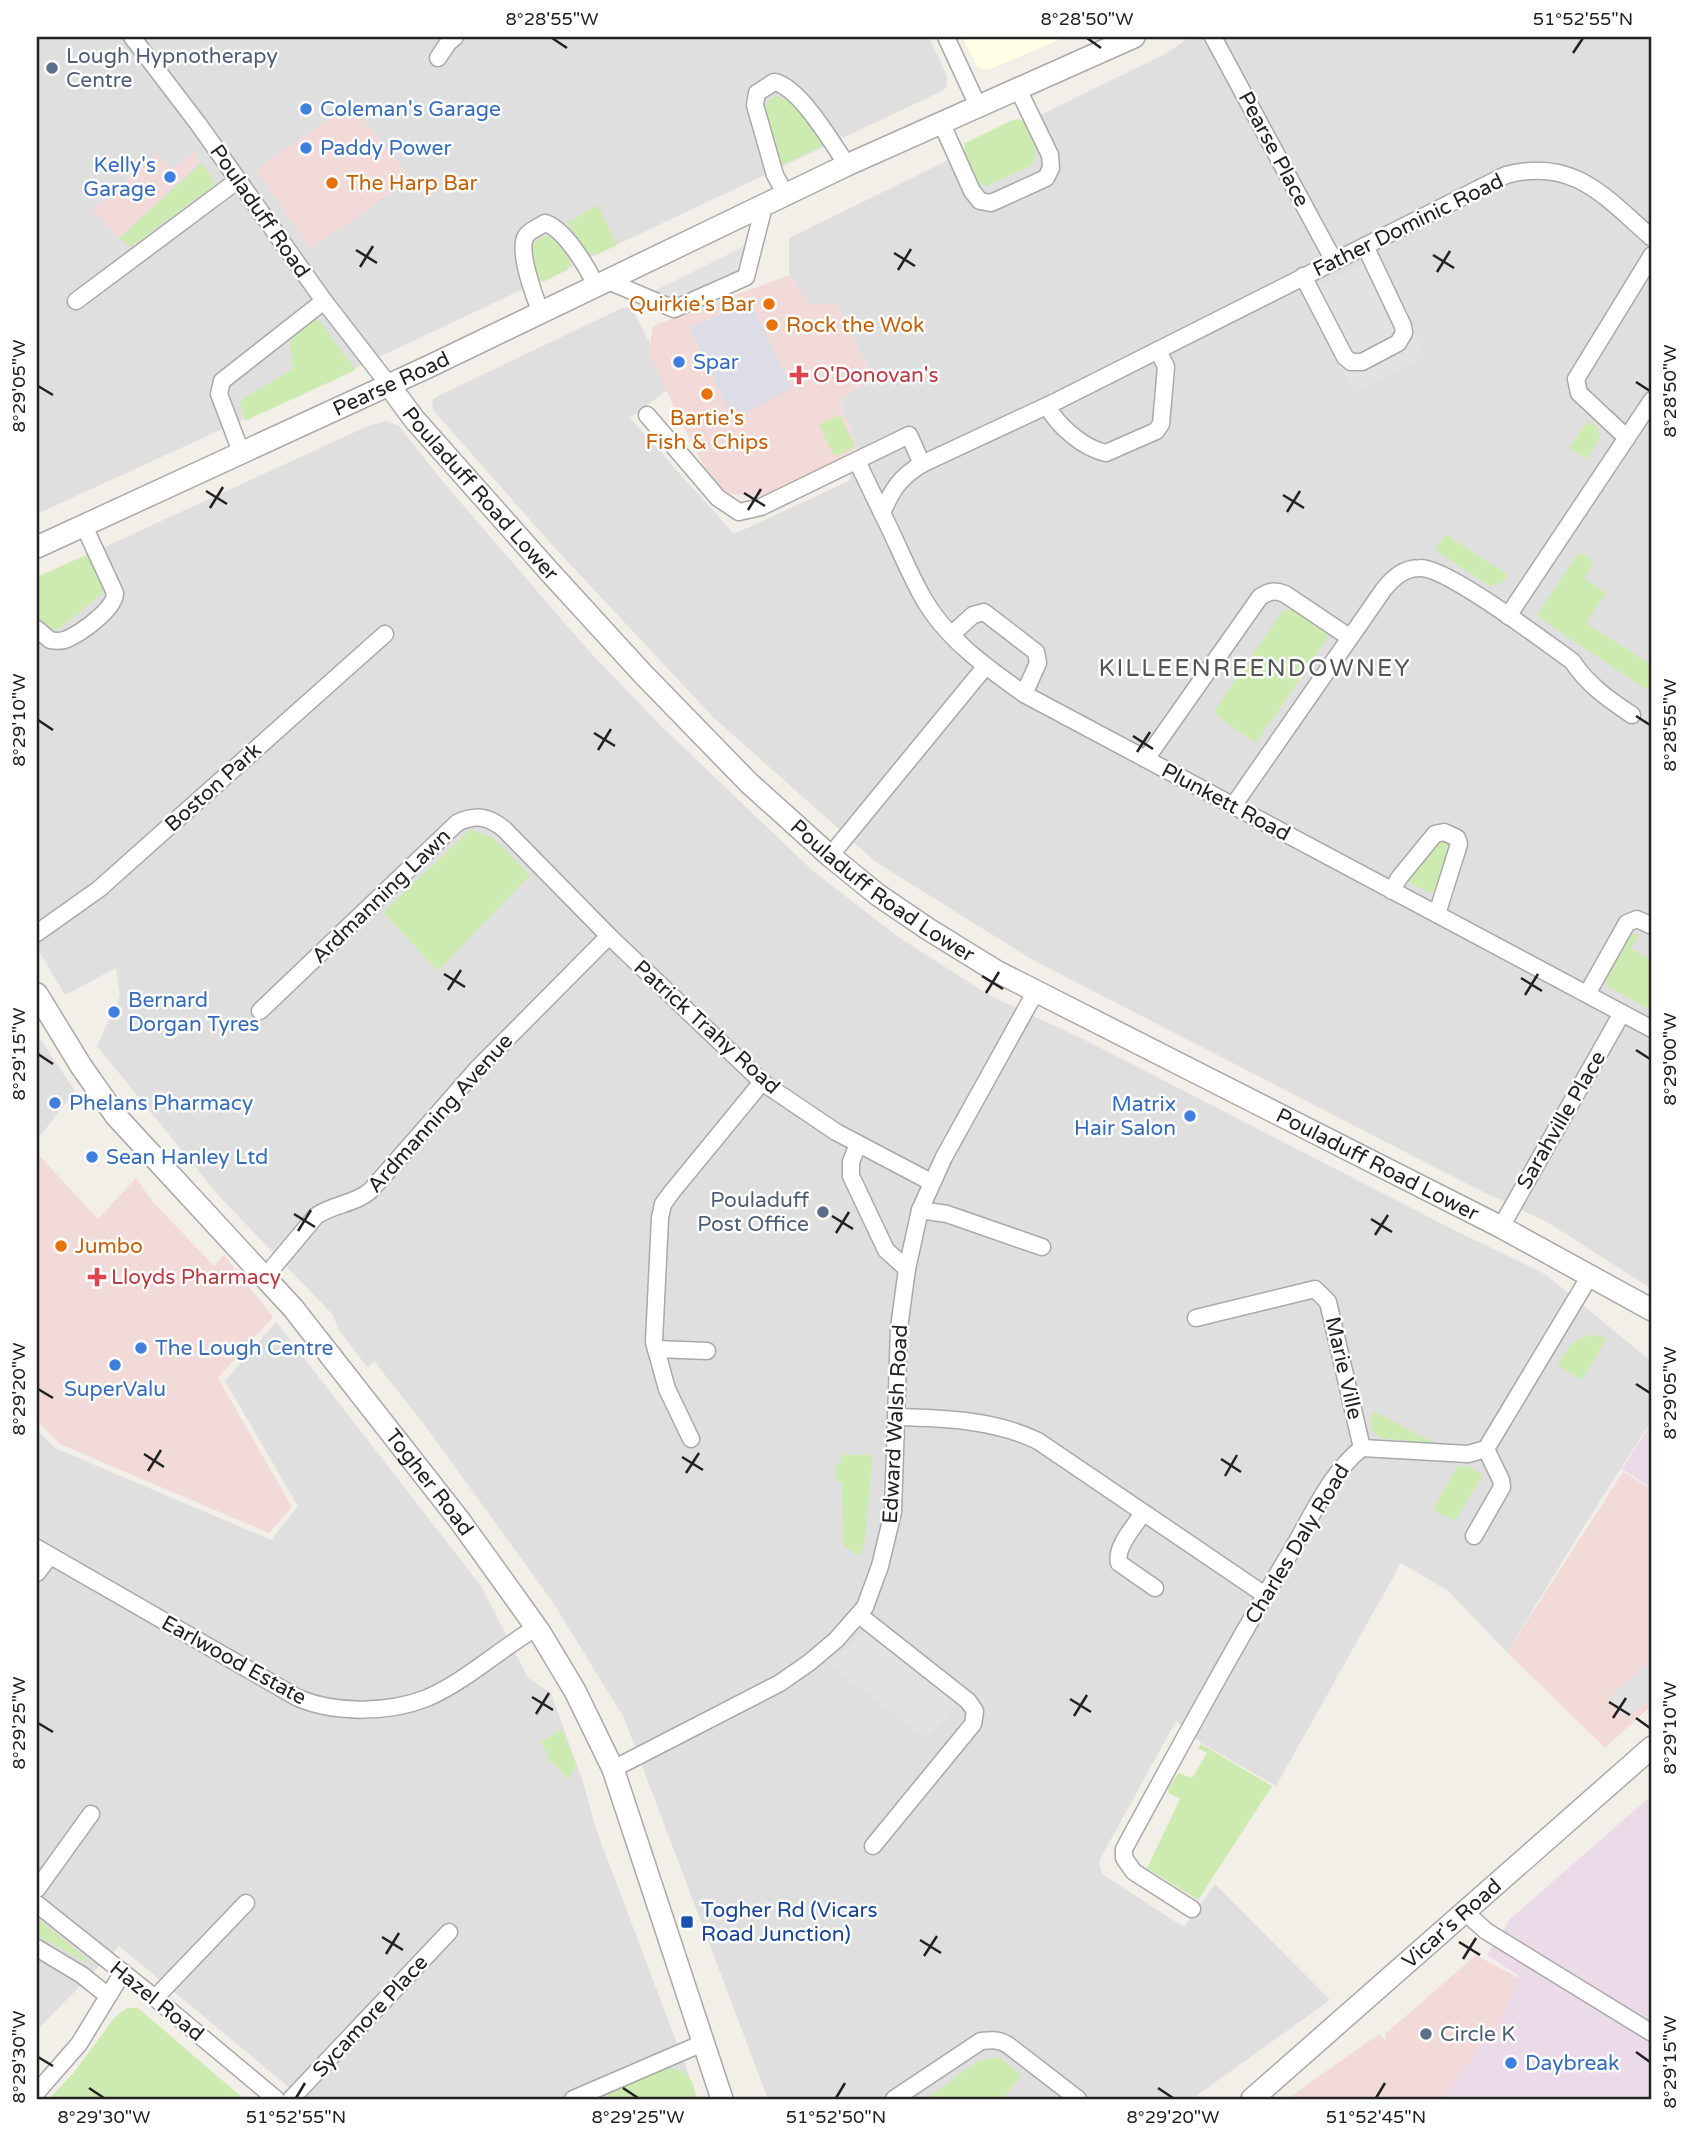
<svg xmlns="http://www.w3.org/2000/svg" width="1689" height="2136" viewBox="0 0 1689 2136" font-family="'Varela Round',sans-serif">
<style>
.residential{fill:#e0dfdf}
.commercial{fill:#f2dad9}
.industrial{fill:#ebdbe8}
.education{fill:#ffffe5}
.grass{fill:#cdebb0}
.parking{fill:#e2e2e2}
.plaza{fill:#dddde8}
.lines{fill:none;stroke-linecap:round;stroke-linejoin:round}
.minor-casing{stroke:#a9a9a9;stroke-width:19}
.tertiary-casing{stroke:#a9a9a9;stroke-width:24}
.minor{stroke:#fff;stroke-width:16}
.tertiary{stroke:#fff;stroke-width:21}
.ticks{fill:none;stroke:#222;stroke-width:2.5}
.service-dot{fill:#5c6f8a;stroke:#fff;stroke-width:2.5}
.shop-dot{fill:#3f7fe0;stroke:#fff;stroke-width:2.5}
.food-dot{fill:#e8710a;stroke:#fff;stroke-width:2.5}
.health-dot{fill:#e0444e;stroke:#fff;stroke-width:2.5}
.transit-dot{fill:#1a4fb4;stroke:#fff;stroke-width:2.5}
.labels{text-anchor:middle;stroke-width:5;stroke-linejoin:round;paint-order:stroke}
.service-label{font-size:21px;fill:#4e5e75;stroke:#fff;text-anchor:start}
.shop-label{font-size:21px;fill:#366cbe;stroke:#fff;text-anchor:start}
.street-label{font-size:21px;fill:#222;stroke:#fff}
.food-label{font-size:21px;fill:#c56008;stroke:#fff;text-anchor:start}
.health-label{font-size:21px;fill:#be3a42;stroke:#fff;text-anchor:start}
.transit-label{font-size:21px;fill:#164399;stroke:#fff;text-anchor:start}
.quarter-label{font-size:24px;letter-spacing:2px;fill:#555;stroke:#fff}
.neatline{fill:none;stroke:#222;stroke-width:2.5}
.ticks-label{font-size:18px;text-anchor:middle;fill:#222}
</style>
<rect width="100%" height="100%" fill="#f2efe9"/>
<!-- residential -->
<g class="residential">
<polygon points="37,37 929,37 947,76 947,83 946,88 940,92 375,359 37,514"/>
<polygon points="1190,37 1652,37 1652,1289 1547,1222 1475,1188 1033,960 876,862 713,717 554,547 434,411 432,402 434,398 622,308 628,307 633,311 652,347 666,391 630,418 734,534 849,481 857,448 839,400 873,379 836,303 810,305 789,275 789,238 1165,54"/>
<polygon points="387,421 399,426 443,482 588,650 660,725 813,871 897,936 987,994 1089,1042 1454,1230 1545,1274 1652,1362 1652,1420 1586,1523 1507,1652 1447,1590 1401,1563 1276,1786 1201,1743 1176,1721 1099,1861 1102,1874 1184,1927 1215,1884 1330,2000 1192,2099 768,2099 624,1718 552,1601 426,1427 374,1361 368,1368 338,1329 333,1315 218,1195 97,1046 120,996 116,968 65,995 37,948 37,578 368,426"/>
<polygon points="37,1034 75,1091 37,1140"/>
<polygon points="276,1322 481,1586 528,1678 551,1693 583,1782 596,1829 698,2099 303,2099 119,1946 37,2030 37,1430 55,1448 271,1540 298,1506 225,1381"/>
</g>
<!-- commercial -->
<g class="commercial">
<polygon points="350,104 411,179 310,249 256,170"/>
<polygon points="194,152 200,162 119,238 92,210 156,153 173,169"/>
<polygon points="789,275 810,305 836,303 873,379 839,401 857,448 814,475 761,496 730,494 716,489 680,420 649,353 653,326"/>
<polygon points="37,1153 98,1219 136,1178 153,1202 214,1266 224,1255 273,1317 218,1378 292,1507 269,1533 60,1444 37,1421"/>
<polygon points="1623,1472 1652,1489 1652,1705 1605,1748 1507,1652"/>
<polygon points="1476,1955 1595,2019 1447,2099 1444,2097 1441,2099 1287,2099 1379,2034 1386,2041 1385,2034"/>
</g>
<!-- industrial -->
<g class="industrial">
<polygon points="1652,1422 1652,1488 1622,1469"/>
<polygon points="1652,1795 1652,2099 1441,2099 1501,2019 1519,1976 1487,1955 1510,1919"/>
</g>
<!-- education -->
<polygon class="education" points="962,37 1066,37 988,70 981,69 976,65"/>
<!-- grass -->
<g class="grass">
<polygon points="776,96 794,103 822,140 822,145 818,148 784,164 778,161 764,107 771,98"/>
<path d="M1018 119 1024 121C1034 135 1043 152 1030 166L987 186 977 184 963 154 965 143 1013 120Z"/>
<polygon points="202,163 215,183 213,186 133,245 130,246 119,238"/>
<polygon points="598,205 617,245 596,255 582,249 567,223"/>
<path d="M545 236 554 237 571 263 567 270 543 282C536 276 530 257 532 248 533 241 540 239 545 236Z"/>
<path d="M317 318 356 370 245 421 240 403 244 398 294 368C284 334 291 338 317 318Z"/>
<polygon points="840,415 855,447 836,456 832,453 819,424"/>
<polygon points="1588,421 1597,427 1600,437 1587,459 1569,448"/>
<polygon points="1445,534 1508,575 1503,582 1491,586 1485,583 1435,550"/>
<polygon points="1579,552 1594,562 1584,578 1606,593 1586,623 1652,665 1652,693 1542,620 1537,615"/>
<polygon points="88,554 103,587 103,593 58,630 48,628 37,616 37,577"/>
<polygon points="1296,609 1326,630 1327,639 1256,743 1213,713 1281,613 1286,610"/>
<polygon points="473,830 493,838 530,875 438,971 383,913 468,831"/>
<polygon points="1444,840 1452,848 1441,889 1430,893 1411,884 1408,877 1434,841"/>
<polygon points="1634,934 1639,935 1631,948 1652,960 1652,1011 1607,986 1606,979 1630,937"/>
<path d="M1595 1335 1607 1338 1582 1380 1557 1365C1568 1347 1574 1337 1595 1335Z"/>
<path d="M1374 1411 1436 1444 1382 1438C1369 1431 1367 1424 1374 1411Z"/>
<polygon points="841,1455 873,1455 864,1547 859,1556 844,1546 843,1542 842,1482 836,1481 836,1464 841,1463"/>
<polygon points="1457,1466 1470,1467 1483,1475 1455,1521 1433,1510"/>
<polygon points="562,1730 576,1765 569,1779 546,1757 547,1753 540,1742"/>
<polygon points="1201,1744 1272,1786 1198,1900 1147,1868 1180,1799 1169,1793 1168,1789 1178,1773 1192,1778 1207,1753 1198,1748"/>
<polygon points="37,1918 86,1958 87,1963 37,1935"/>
<polygon points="127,2008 138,2008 244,2099 49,2099 75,2071 115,2017"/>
<polygon points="998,2057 1022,2075 1002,2099 931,2099 929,2097 978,2061"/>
<path d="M668 2068C687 2069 695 2080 695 2099H591Z"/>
</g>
<!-- parking -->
<g class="parking">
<polygon points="761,238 746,287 675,316 636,300"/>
<polygon points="1378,257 1426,357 1353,392 1305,293"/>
<polygon points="866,1631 959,1704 927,1739 828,1664"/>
<polygon points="1652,1660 1652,1696 1627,1718 1609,1698"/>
</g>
<!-- plaza -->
<polygon class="plaza" points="750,301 792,388 733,419 689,328"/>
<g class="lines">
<defs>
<g id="minor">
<polyline points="132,37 199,125 324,301 389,385"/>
<polyline points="946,37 978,106"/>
<polyline points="1213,37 1334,261"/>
<polyline points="438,58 448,43 455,37"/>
<polyline points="941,122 972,191 980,201 991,203 1046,178 1051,168 1050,155 1018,89"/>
<path d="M786 195 775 175 755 105 757 93 774 82C799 86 833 144 847 165"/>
<path d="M1652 238C1605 197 1574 157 1506 175L1057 401 922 464C900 477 892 490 882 513 896 540 907 569 922 596 945 638 986 667 1024 694L1652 1029"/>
<polyline points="1303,276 1345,357 1351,362 1362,362 1398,343 1404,333 1403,326 1365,246"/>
<polyline points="608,281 674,309 746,277 764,206"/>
<polyline points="76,301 238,180"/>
<path d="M541 313C535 298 517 250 526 236 530 230 539 227 545 223 564 228 588 268 596 286"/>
<path d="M1047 406C1058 426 1083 448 1106 453L1156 431 1161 424 1166 367 1158 350"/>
<polyline points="647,415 718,498 739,512 761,507 909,435 922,464"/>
<polyline points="1627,438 1579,393 1576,379 1652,255"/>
<polyline points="241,452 219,394 222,381 324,301"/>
<polyline points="857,461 882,513"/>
<polyline points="1508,616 1652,400"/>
<path d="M37 629 50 640C55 641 61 642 67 639 81 633 115 609 115 593L84 526"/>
<polyline points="952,634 973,615 984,612 1036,652 1038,663 1024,694"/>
<path d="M1146 759 1260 597C1269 591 1275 590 1285 594L1349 637"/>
<path d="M1233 806 1384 589C1394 577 1404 568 1420 568 1447 567 1545 642 1572 661 1588 685 1608 699 1632 715"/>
<polyline points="830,856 985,667"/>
<polyline points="1392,891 1399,878 1435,834 1444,832 1457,838 1459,844 1437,914"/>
<polyline points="37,933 99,889 385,634"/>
<polyline points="1587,994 1627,923 1637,919 1652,926"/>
<path d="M260 1011 457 823C475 814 488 816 504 829L609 936 762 1082 836 1132 931 1182"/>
<polyline points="858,1144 851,1162 851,1176 886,1250 907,1269"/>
<polyline points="920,1210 947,1214 1042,1247"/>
<polyline points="1501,1227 1622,1013"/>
<path d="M265 1277 316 1216C333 1204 356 1204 371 1190L477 1069 609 936"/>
<polyline points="1196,1318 1315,1289 1328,1302 1362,1448"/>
<polyline points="656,1349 707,1351"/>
<path d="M897 1417C944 1418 995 1420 1038 1441L1265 1595"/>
<polyline points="691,1439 667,1389 654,1342 660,1218 663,1204 671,1193 762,1082"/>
<path d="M1143 1513C1134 1527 1115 1547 1119 1563L1155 1588"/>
<polyline points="1474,1536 1502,1487 1501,1480 1486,1449"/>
<path d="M37 1548 298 1698C336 1714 389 1713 427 1698 466 1681 500 1649 537 1627"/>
<polyline points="37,1573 50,1556"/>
<polyline points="859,1615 968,1701 975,1711 973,1724 873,1846"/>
<polyline points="613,1769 780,1683 810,1662 836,1640 865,1607 880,1566 893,1512 899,1328 907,1269 920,1210 944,1157 1036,991"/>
<polyline points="37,1889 91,1814"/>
<polyline points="37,1904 155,1998 276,2099"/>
<path d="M1192 1909 1134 1872 1124 1858V1849C1179 1748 1234 1647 1293 1548 1313 1514 1331 1472 1362 1448L1468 1454 1486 1449 1591 1274"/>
<polyline points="1465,1912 1486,1931 1652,2033"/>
<polyline points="37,1948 82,1975 108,1996"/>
<polyline points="155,1998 246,1903"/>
<polyline points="37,2092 79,2044 123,1972"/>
<polyline points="291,2099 449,1932"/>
<polyline points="573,2099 703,2043"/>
<path d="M894 2099 981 2041C992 2040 998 2039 1008 2045L1078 2099"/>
</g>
<g id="tertiary">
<path id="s1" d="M389 385 414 419 547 569 642 673 749 783 830 856 878 895 928 929 996 971 1501 1227 1652 1310"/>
<path id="s2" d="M37 547 430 366 847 165 1134 37"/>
<path id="s3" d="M37 994 81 1066 116 1116 293 1308 460 1521 539 1631 575 1691 613 1769 722 2099"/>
<path id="s4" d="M1252 2099 1652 1747"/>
</g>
</defs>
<!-- minor casing -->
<use href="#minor" class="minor-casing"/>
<!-- tertiary casing -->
<use href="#tertiary" class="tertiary-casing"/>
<!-- minor -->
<use href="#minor" class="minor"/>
<!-- tertiary -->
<use href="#tertiary" class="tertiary"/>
</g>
<!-- ticks -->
<path class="ticks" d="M552 38 567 48M1087 38 1101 48M1573 53 1583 38M356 250 377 263M894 253 915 266M1433 255 1454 268M360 267 373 246M898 270 911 249M1437 272 1450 251M1636 382 1650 391M38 386 53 395M206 491 227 504M744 493 765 506M1283 495 1304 508M210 508 223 487M748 510 761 489M1287 512 1300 491M1636 716 1650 725M38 720 53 730M594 733 615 746M1133 736 1153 749M598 750 611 729M1137 752 1150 732M444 974 465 987M982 976 1003 989M1521 978 1542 991M448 990 461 970M986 993 999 972M1525 995 1538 974M1636 1050 1650 1059M38 1054 53 1064M294 1214 315 1227M832 1216 853 1229M1371 1219 1392 1232M298 1231 311 1210M836 1233 849 1212M1375 1235 1388 1215M1636 1384 1650 1393M38 1389 53 1398M144 1454 164 1467M682 1457 703 1470M1221 1459 1241 1472M148 1471 161 1450M686 1473 699 1453M1225 1476 1237 1455M532 1697 553 1710M1070 1699 1091 1712M1609 1702 1630 1715M536 1714 549 1693M1074 1716 1087 1695M1613 1718 1626 1698M1636 1718 1650 1728M38 1723 53 1732M382 1937 403 1950M920 1940 941 1953M1459 1942 1480 1955M386 1954 399 1933M924 1956 937 1936M1463 1959 1476 1938M1636 2052 1650 2062M38 2057 53 2066M89 2088 104 2098M623 2088 638 2098M1158 2088 1173 2098M296 2098 305 2083M836 2098 845 2083M1376 2098 1385 2083"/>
<!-- markers -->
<g class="service-dot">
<circle cx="52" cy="68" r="7"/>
<circle cx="823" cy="1212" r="7"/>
<circle cx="1426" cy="2034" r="7"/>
</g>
<g class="shop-dot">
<circle cx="306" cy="109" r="7"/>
<circle cx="306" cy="148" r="7"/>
<circle cx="170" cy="177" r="7"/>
<circle cx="679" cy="362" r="7"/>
<circle cx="114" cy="1012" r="7"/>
<circle cx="55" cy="1103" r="7"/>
<circle cx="1190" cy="1116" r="7"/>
<circle cx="92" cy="1157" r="7"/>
<circle cx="141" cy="1348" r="7"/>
<circle cx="115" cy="1365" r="7"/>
<circle cx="1511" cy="2063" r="7"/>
</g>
<g class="food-dot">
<circle cx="332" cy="183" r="7"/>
<circle cx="769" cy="304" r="7"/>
<circle cx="772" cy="325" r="7"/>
<circle cx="707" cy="394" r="7"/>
<circle cx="61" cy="1246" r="7"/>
</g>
<g class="health-dot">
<path d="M795.5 364.5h7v7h7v7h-7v7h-7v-7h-7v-7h7z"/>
<path d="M93.5 1266.5h7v7h7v7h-7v7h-7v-7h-7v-7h7z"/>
</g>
<rect class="transit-dot" x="680" y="1915" width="14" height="14" rx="3.5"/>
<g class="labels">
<!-- service labels -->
<g class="service-label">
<text x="66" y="63">Lough Hypnotherapy<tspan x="66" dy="24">Centre</tspan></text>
<text x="809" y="1207" text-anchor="end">Pouladuff<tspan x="809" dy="24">Post Office</tspan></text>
<text x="1440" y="2041">Circle K</text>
</g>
<!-- shop labels -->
<g class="shop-label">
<text x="320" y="116">Coleman's Garage</text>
<text x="320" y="155">Paddy Power</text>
<text x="156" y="172" text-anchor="end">Kelly's<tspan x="156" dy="24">Garage</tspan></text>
<text x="693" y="369">Spar</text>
<text x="128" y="1007">Bernard<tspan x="128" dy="24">Dorgan Tyres</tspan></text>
<text x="69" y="1110">Phelans Pharmacy</text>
<text x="1176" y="1111" text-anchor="end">Matrix<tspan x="1176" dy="24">Hair Salon</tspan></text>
<text x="106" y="1164">Sean Hanley Ltd</text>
<text x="155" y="1355">The Lough Centre</text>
<text x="115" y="1396" text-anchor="middle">SuperValu</text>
<text x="1525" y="2070">Daybreak</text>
</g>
<!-- street labels -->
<g class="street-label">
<text transform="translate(1274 149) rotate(62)" y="7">Pearse Place</text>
<text transform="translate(260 211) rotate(55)" y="7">Pouladuff Road</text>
<text transform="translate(1408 225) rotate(-26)" y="7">Father Dominic Road</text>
<text dy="7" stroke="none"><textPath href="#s2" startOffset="390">Pearse Road</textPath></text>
<text dy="7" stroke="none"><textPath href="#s1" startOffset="142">Pouladuff Road Lower</textPath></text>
<text transform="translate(213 787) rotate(-42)" y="7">Boston Park</text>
<text transform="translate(1226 802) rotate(28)" y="7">Plunkett Road</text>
<text dy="7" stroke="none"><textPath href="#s1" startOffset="709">Pouladuff Road Lower</textPath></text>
<text transform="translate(381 896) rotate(-44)" y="7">Ardmanning Lawn</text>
<text transform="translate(707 1027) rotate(42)" y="7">Patrick Trahy Road</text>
<text transform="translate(440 1113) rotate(-48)" y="7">Ardmanning Avenue</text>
<text transform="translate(1561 1120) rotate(-60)" y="7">Sarahville Place</text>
<text dy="7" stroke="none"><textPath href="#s1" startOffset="1276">Pouladuff Road Lower</textPath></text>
<text transform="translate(1344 1368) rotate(77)" y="7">Marie Ville</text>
<text transform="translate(895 1424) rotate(-87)" y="7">Edward Walsh Road</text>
<text dy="7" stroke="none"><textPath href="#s3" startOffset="628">Togher Road</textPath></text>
<text transform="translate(1297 1544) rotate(-59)" y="7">Charles Daly Road</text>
<text transform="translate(234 1660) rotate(29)" y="7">Earlwood Estate</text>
<text dy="7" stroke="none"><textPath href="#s4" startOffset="266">Vicar's Road</textPath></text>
<text transform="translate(157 2001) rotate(39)" y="7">Hazel Road</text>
<text transform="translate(370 2016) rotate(-47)" y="7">Sycamore Place</text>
</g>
<!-- food labels -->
<g class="food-label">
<text x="346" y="190">The Harp Bar</text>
<text x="755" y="311" text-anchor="end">Quirkie's Bar</text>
<text x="786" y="332">Rock the Wok</text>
<text x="707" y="425" text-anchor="middle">Bartie's<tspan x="707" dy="24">Fish &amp; Chips</tspan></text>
<text x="75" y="1253">Jumbo</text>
</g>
<!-- health labels -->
<g class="health-label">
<text x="813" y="382">O'Donovan's</text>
<text x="111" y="1284">Lloyds Pharmacy</text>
</g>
<!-- transit labels -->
<g class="transit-label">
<text x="701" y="1917">Togher Rd (Vicars<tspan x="701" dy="24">Road Junction)</tspan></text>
</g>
<!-- quarter labels -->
<g class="quarter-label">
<text x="1255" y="676">KILLEENREENDOWNEY</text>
</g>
</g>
<!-- border -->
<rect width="1689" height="2136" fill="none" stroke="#ffffff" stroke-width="77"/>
<rect x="38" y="38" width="1612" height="2060" class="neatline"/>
<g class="ticks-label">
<text x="552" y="25">8°28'55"W</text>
<text x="1087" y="25">8°28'50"W</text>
<text x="1583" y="25">51°52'55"N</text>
<text transform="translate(19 386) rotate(-90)" y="6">8°29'05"W</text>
<text transform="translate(1670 391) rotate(-90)" y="6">8°28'50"W</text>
<text transform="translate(19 720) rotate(-90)" y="6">8°29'10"W</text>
<text transform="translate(1670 725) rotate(-90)" y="6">8°28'55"W</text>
<text transform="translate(19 1054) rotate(-90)" y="6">8°29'15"W</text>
<text transform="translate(1670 1059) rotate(-90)" y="6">8°29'00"W</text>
<text transform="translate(19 1389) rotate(-90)" y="6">8°29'20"W</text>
<text transform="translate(1670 1393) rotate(-90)" y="6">8°29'05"W</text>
<text transform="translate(19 1723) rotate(-90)" y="6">8°29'25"W</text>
<text transform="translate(1670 1728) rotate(-90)" y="6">8°29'10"W</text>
<text transform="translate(19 2057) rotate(-90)" y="6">8°29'30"W</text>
<text transform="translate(1670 2062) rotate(-90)" y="6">8°29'15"W</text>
<text x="104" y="2123">8°29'30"W</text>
<text x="296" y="2123">51°52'55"N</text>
<text x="638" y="2123">8°29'25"W</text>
<text x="836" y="2123">51°52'50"N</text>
<text x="1173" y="2123">8°29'20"W</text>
<text x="1376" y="2123">51°52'45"N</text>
</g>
</svg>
